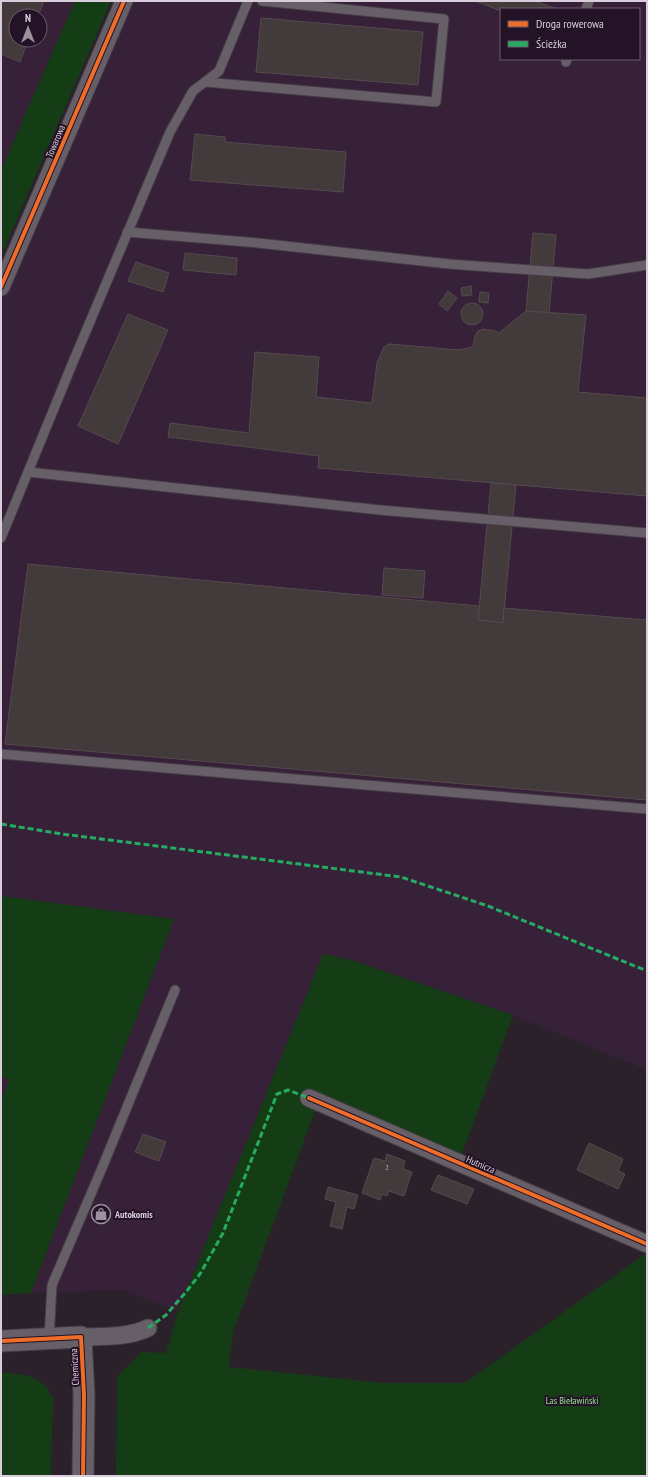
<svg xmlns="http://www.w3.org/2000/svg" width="648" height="1477" viewBox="0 0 648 1477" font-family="'PT Sans Narrow',sans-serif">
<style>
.built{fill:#362139;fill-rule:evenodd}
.green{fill:#153d15}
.building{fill:#433a3b;stroke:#554a4e}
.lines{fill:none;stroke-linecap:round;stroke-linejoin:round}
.service-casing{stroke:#463d47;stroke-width:11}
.minor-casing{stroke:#463d47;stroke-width:19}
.tertiary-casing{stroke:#463d47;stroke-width:23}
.service{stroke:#675f67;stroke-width:9}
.minor{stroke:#675f67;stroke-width:17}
.tertiary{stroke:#675f67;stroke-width:21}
.quiet{stroke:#26ab63;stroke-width:3;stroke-dasharray:6 3;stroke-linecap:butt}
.cycleway-casing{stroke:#241226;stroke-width:6}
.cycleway{stroke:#ee6e29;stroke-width:4}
.labels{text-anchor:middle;stroke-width:4;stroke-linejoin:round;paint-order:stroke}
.number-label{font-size:8px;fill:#b4a8b3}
.street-label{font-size:10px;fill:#dacddb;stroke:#241226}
.poi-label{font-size:10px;font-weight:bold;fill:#dacddb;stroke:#241226;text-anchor:start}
.park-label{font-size:10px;fill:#91e28d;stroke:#241226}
</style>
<rect width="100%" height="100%" fill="#2a212b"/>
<!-- built -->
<g class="built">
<path d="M1 1H75L1 170ZM16 16H40V40H16Z"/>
<path d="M130 1H647V1070L513 1015 351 960 323 954 178 1311 123 1290 31 1293 174 919 1 896V301ZM501 9H639V59H501Z"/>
<polygon points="1,1076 9,1079 1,1101"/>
</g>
<!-- green -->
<g class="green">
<polygon points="75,1 111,1 1,256 1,170"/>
<polygon points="1,896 174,919 31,1293 1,1295 1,1101 9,1079 1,1076"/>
<polygon points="323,954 351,960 513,1015 462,1154 321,1095 233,1332 229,1367 382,1383 465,1383 645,1254 647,1255 647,1476 116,1476 117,1377 142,1352 166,1353 178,1311"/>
<polygon points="1,1373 8,1373 31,1376 46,1386 53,1399 51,1476 1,1476"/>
</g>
<!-- building -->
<g class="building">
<polygon points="1,1 44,1 38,16 16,16 16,40 28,40 20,62 1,54"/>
<polygon points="475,1 535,1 554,8 501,9 501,11"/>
<polygon points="261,18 423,32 418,85 256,72"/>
<polygon points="195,134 225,137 225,142 346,152 343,192 190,180"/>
<polygon points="533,233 556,235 549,314 526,311"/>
<polygon points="185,253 237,258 236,275 183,270"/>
<polygon points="136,262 169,273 163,292 128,281"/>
<polygon points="471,286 472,295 462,296 461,288"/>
<polygon points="448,291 457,298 447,311 439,304"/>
<polygon points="480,292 489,293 488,303 479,302"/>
<circle cx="472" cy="314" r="11"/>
<polygon points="526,311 586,315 578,392 647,398 647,496 318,468 319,456 168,437 170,423 249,433 255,352 319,357 316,397 372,403 377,363 384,347 389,344 459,350 473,347 475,336 478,331 483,329 495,331 499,333"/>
<polygon points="128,314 168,330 118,444 78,426"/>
<polygon points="491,483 516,485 503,623 478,620"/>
<polygon points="28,564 479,606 478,620 503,623 504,608 647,620 647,800 5,744"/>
<polygon points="384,568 425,571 423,598 382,595"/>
<polygon points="143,1134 166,1142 159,1161 135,1152"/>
<polygon points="589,1143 623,1159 618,1171 625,1174 618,1189 577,1170"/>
<polygon points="387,1154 405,1161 403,1169 412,1172 404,1196 389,1191 387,1196 382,1194 380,1200 362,1193 374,1158 385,1161"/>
<polygon points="438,1175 474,1189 467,1204 431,1190"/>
<polygon points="328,1187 358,1195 354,1209 347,1207 342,1229 330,1226 336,1202 325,1199"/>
</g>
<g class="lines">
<defs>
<g id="service">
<polyline points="586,9 589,1"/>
<polyline points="566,62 567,59"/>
<polyline points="205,82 436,102 444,19 262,1"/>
<polyline points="127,232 258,243 449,264 588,274 647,265"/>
<polyline points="28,472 380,510 647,533"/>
<polyline points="1,538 73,362 170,132 193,91 219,71 248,1"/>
<polyline points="1,754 647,809"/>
<polyline points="49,1339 52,1285 102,1168 175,990"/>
</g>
<g id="minor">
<polyline points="1,287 124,1"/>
<polyline points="309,1098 647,1244"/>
<path d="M81 1337C103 1336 127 1338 148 1328"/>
</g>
<polyline id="tertiary" points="1,1341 81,1337 84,1395 83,1476"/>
</defs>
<!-- service casing -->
<use href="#service" class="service-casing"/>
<!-- minor casing -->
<use href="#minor" class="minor-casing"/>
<!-- tertiary casing -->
<use href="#tertiary" class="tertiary-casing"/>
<!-- service -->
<use href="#service" class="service"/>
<!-- minor -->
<use href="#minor" class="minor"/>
<!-- tertiary -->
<use href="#tertiary" class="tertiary"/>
<!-- quiet -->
<g class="quiet">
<polyline points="1,824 62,834 401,877 488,906 647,971"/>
<polyline points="148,1328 166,1315 186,1292 200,1274 223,1233 277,1094 288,1090 309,1098"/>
</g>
<defs>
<g id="cycleway">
<polyline points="1,287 124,1"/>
<polyline points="309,1098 647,1244"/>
<polyline points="1,1341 81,1337 84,1395 83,1476"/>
</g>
</defs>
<!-- cycleway casing -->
<use href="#cycleway" class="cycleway-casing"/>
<!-- cycleway -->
<use href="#cycleway" class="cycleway"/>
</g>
<!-- icons -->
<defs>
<symbol id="shop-ring" viewBox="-11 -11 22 22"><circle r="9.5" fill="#241226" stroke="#9c919d" stroke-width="1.5"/><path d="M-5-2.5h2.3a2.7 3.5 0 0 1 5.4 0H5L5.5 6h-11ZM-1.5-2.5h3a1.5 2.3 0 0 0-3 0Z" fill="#9c919d"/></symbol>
</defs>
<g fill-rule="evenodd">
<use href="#shop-ring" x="90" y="1203" width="22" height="22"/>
</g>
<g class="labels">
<!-- number labels -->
<g class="number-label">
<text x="387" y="1170">2</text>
</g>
<!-- street labels -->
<g class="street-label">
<text transform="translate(55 141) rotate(-67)" y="4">Towarowa</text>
<text transform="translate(481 1164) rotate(23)" y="4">Hutnicza</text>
<text transform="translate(74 1367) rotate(-93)" y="4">Chemiczna</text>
</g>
<!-- poi labels -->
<g class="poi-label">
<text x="115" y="1218">Autokomis</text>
</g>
<!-- park labels -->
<g class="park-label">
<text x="572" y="1404">Las Bieławiński</text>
</g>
</g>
<!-- border -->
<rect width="648" height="1477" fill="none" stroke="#dacddb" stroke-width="4"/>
<!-- legend -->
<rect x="500" y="8" width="140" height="52" fill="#241226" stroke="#6d5d6e"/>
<rect x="508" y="21" width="20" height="6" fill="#ee6e29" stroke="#6d5d6e"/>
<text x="536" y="28" font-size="12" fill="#dacddb">Droga rowerowa</text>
<rect x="508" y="41" width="20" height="6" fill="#26ab63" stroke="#6d5d6e"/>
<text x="536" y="48" font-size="12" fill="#dacddb">Ścieżka</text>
<!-- north arrow -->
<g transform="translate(28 28)"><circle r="19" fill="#241226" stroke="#6d5d6e"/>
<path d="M0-3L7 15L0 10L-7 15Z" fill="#9c919d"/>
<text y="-6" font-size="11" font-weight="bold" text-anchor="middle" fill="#dacddb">N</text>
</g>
</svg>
